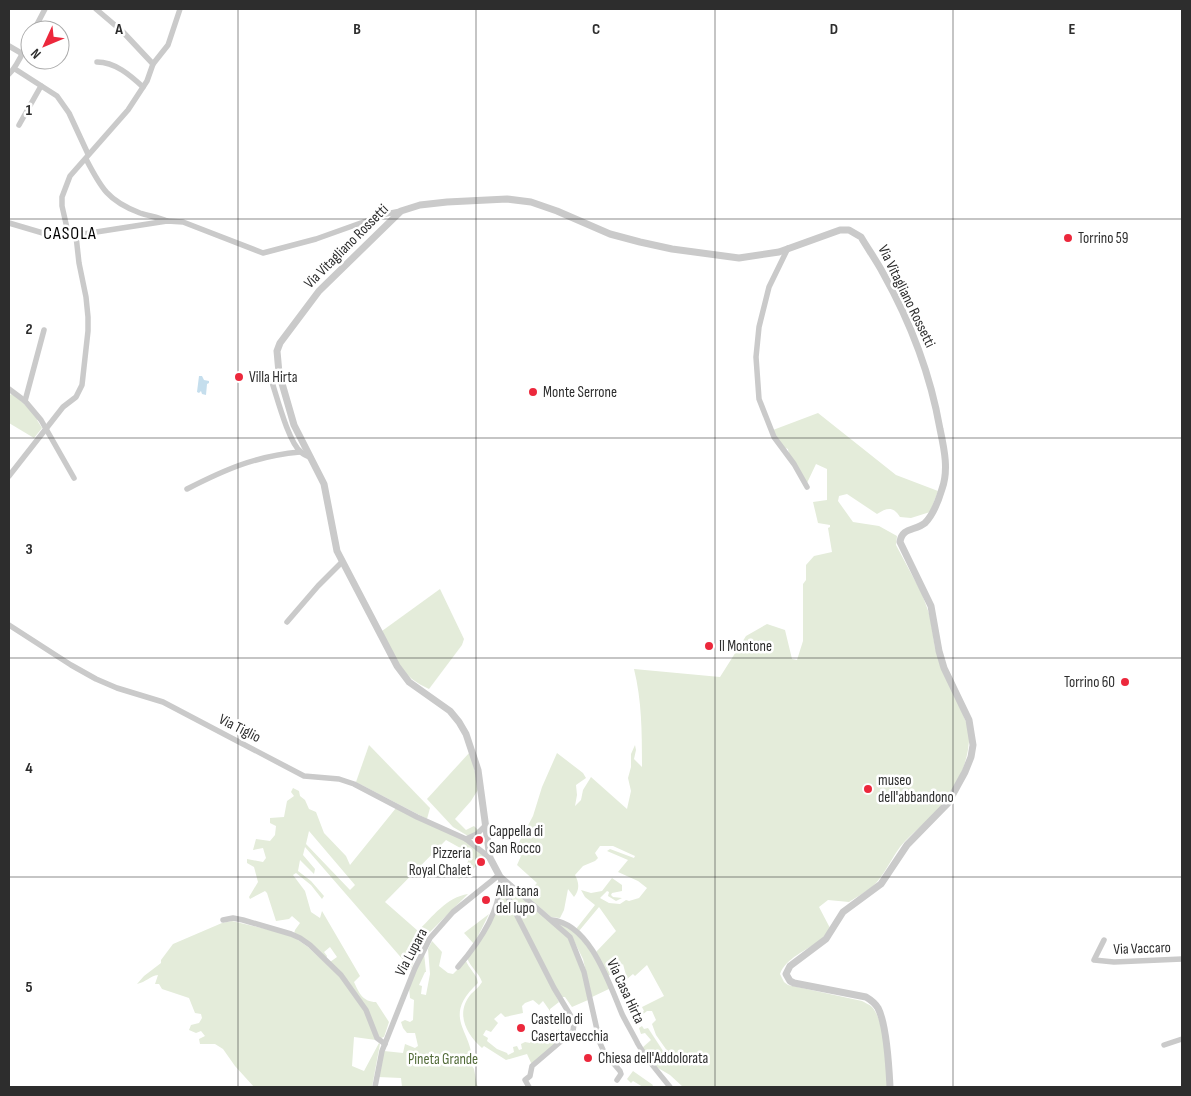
<svg xmlns="http://www.w3.org/2000/svg" width="1191" height="1096" viewBox="0 0 1191 1096" font-family="'Sofia Sans Condensed',sans-serif">
<style>
.green{fill:#e4ecda;fill-rule:evenodd}
.water{fill:#c5deed}
.lines{fill:none;stroke-linecap:round;stroke-linejoin:round}
.minor{stroke:#cacaca;stroke-width:5.5}
.tertiary{stroke:#cacaca;stroke-width:7}
.grid{fill:none;stroke:#2d2d2d;stroke-width:1;stroke-opacity:0.55}
.poi-dot{fill:#ec283c;stroke:#fff;stroke-width:2}
.labels{text-anchor:middle;stroke-width:5;stroke-linejoin:round;paint-order:stroke}
.poi-label{font-size:15px;fill:#2d2d2d;stroke:#fff;text-anchor:start}
.street-label{font-size:15px;fill:#2d2d2d;stroke:#fff}
.park-label{font-size:15px;fill:#526b39;stroke:#fff}
.quarter-label{font-size:18px;letter-spacing:1px;fill:#000;stroke:#fff}
.grid-label{font-size:16px;text-anchor:middle;font-weight:bold;fill:#2d2d2d;stroke:#fff;stroke-width:5;stroke-linejoin:round;paint-order:stroke}
</style>
<rect width="100%" height="100%" fill="#fff"/>
<!-- green -->
<g class="green">
<polygon points="11,394 17,397 38,418 37,420 42,428 34,438 9,423 9,396"/>
<path d="M818 413 896 475 938 491 930 512 911 518 900 517C893 506 887 508 877 514L847 494 839 496 838 501 853 522 879 526 897 536 896 545 922 594 930 616 935 648 969 729C971 758 958 787 938 809 927 823 911 833 900 847 892 858 886 871 877 882 870 890 858 896 849 902L828 900 819 907 830 928C827 933 824 937 819 941 807 950 786 958 780 974L784 982 788 985 862 1001C865 1003 869 1004 872 1007 886 1023 886 1067 888 1087H683L670 1075 653 1065 652 1061 674 1065 675 1062 656 1035 652 1024 656 1020 652 1011H647L642 1015 641 1013 644 1011 642 1007 664 996 647 965 635 976 633 974 627 979 623 964 608 976 596 952 616 931 599 907 579 931 576 929 595 905 585 897 581 890 591 893 602 891 612 878 622 885V891L612 893 611 895 613 897 622 898 616 901 608 896 609 892 607 891 600 898 609 903 620 904 626 900 629 901 639 898 647 888 638 881 618 872 628 860 607 851 610 849 634 858 635 856 613 846H600L595 853 598 858 595 861 583 866 575 875C579 882 580 890 574 897L568 889 564 910 560 918 551 917 526 895 537 883 517 865 521 856 514 852 533 816 542 787 557 753 583 773 586 778 576 785 577 795 575 806 581 800 583 790 591 777 627 809 631 791 628 778 631 767V754L635 745 636 750 634 759 642 767C642 734 642 701 634 669L720 677 746 636 767 624 785 630 792 659 797 660 803 641V584L806 580V565L814 556 832 552 828 528 830 527V525L818 523 813 502 827 500V469L816 464 807 483 789 455 788 449 783 447 773 430Z"/>
<path d="M440 589 464 639 462 645 429 689C423 686 417 683 412 679 397 667 390 647 382 631Z"/>
<polygon points="369,745 430,808 427,819 356,782"/>
<polygon points="470,752 479,788 471,801 455,819 466,830 474,826 479,831 468,836 453,827 427,799"/>
<path d="M293 788 299 791 300 796 305 800 309 809 316 812 324 833 346 856 350 865 396 808 465 841 485 857 470 872 459 879 456 876 466 866 471 854 446 840 385 902 418 931C432 917 447 897 468 894L428 934 420 946 411 969 305 847 303 855 315 869 314 874 300 860 298 871 311 881 324 896 322 899 311 885 296 873 293 875 305 891 311 912 320 918 322 911 360 976 354 982C359 993 363 1002 376 1002L389 1022 384 1037 381 1038 378 1035 367 1008 330 962 337 957 330 947 324 952 327 956 326 959 294 934 295 930 300 923 292 916 289 919 276 921 267 893 265 891 250 899 249 897 258 882 254 867 247 863V859L263 862 266 858 263 848 253 850 256 839 270 841 275 835 276 826 270 823V818L284 817 287 801 294 796 291 792ZM309 831 355 885 350 890 306 844Z"/>
<polygon points="505,885 508,885 568,938 582,970 588,1000 572,1007 565,997 561,997 504,888"/>
<path d="M502 890 559 1002 550 1009V1011L543 1001 539 1005 533 1000 525 1003 522 1006 523 1013 505 1017 501 1013 494 1019 498 1023 491 1032 486 1030 483 1035 488 1038 487 1041 497 1049 507 1053 508 1055 514 1052 513 1047 517 1046 519 1050 522 1049 521 1044 525 1042 530 1043 533 1039 548 1044 551 1042 553 1035 559 1029 563 1033 559 1036 562 1038 532 1065 527 1054 506 1060 484 1046 482 1048C466 1034 455 1013 471 994 475 990 479 987 482 982 479 973 471 968 467 958L481 940Z"/>
<polygon points="489,914 474,944 464,933"/>
<path d="M232 921 291 935 308 947 341 978 366 1013 376 1040 354 1037 352 1066 364 1071 379 1043 380 1044 372 1087H254L235 1066 223 1049 215 1044H200L199 1039 205 1036 201 1031 196 1033 189 1030 191 1025 199 1023 202 1018 201 1014 195 1013 189 998 162 989 159 984H155L158 975C150 976 146 982 137 984L144 976 161 963V960L173 944 222 923Z"/>
<path d="M556 921C585 933 597 963 611 988L592 997 583 959 573 939Z"/>
<path d="M432 941 442 952 439 966 448 973 453 974 466 961C469 969 477 974 478 983 439 1019 475 1031 472 1066L474 1069 477 1085 479 1087H402L401 1078 378 1077 384 1051 403 1053 405 1044 415 1048 418 1046 415 1033H407L403 1028 401 1022 405 1020 410 1022 413 1020 414 1000 410 998 409 987 424 953 426 972H425L419 985 422 986 421 994 426 995 430 974 428 949Z"/>
<polygon points="642,1026 644,1029 648,1028 669,1060 649,1058 642,1048 651,1040 645,1033 641,1034 639,1028"/>
<polygon points="633,1071 653,1085 652,1087 643,1087 633,1081 631,1083 627,1079"/>
</g>
<!-- water -->
<polygon class="water" points="199,376 202,376 204,380 209,381 209,383 207,384 206,395 202,394 201,391 199,393 197,392"/>
<g class="lines">
<!-- minor -->
<g class="minor">
<polyline points="96,9 123,32 153,64"/>
<polyline points="34,30 45,9"/>
<polyline points="9,46 21,53"/>
<path d="M97 62C115 62 130 75 143 87"/>
<polyline points="15,69 57,96 69,113 88,154"/>
<path d="M9 74C18 66 24 49 30 38"/>
<polyline points="19,125 41,86"/>
<path d="M86 159C101 188 108 201 140 213 149 216 158 217 167 221"/>
<polyline points="9,223 53,236 64,237 167,221 183,222 263,253 316,239 386,214 401,211"/>
<polyline points="69,237 62,206 62,197 70,176 128,110 147,81 153,64 168,45 180,9"/>
<polyline points="788,248 769,287 759,327 756,357 759,399 774,437 794,464 807,487"/>
<path d="M270 376C276 393 288 442 301 452 303 455 308 456 311 458"/>
<polyline points="9,389 25,401 41,420 74,478"/>
<polyline points="25,401 44,330"/>
<polyline points="9,476 63,407 76,397 82,385 88,331 88,317 86,297 79,263 76,236"/>
<path d="M187 489C226 469 256 456 300 452"/>
<polyline points="287,622 318,586 342,562"/>
<polyline points="9,625 71,665 96,679 117,688 163,702 304,776 339,779 354,784 417,817 466,839 490,858"/>
<polyline points="466,839 477,834 485,826"/>
<polyline points="499,875 504,890 554,988 572,1018 574,1024 573,1031 532,1066 530,1076 525,1080 529,1087"/>
<polyline points="499,875 570,937 584,972 600,1043 604,1052 620,1071 621,1074 617,1080"/>
<polyline points="223,920 233,918 243,920 291,934 300,938 310,945 341,975 366,1010 377,1038 385,1044"/>
<path d="M552 920C590 924 609 983 622 1014 627 1024 633 1034 638 1044 647 1060 659 1073 670 1087"/>
<polyline points="1104,940 1094,960 1114,962 1182,959"/>
<path d="M458 967C477 945 499 915 500 884"/>
<polyline points="1164,1045 1182,1039"/>
<polyline points="375,1087 382,1051 415,968 430,938 453,912 499,875"/>
</g>
<!-- tertiary -->
<path class="tertiary" d="M499 875 490 858 478 770 466 734 459 722 450 711 409 682 397 666 337 551 324 484 294 425 279 373 277 351 280 343 319 291 401 211 420 205 447 202 507 199 531 202 557 211 610 234 640 242 672 249 739 258 779 252 840 230H849L861 237C868 249 876 260 883 273 911 323 930 372 940 429 944 448 949 470 942 489 939 499 933 515 925 523 915 531 902 527 900 542L931 606 939 651 944 668 969 720 973 745 971 757 965 772 948 803 907 845 881 884 843 912 826 939 790 966 786 974 790 981 794 983 866 997C871 1000 875 1003 878 1008 887 1025 889 1067 890 1087"/>
</g>
<!-- grid -->
<path class="grid" d="M238 9V1087M476 9V1087M715 9V1087M953 9V1087M9 219H1182M9 438H1182M9 658H1182M9 877H1182"/>
<!-- markers -->
<g class="poi-dot">
<circle cx="1068" cy="238" r="5"/>
<circle cx="239" cy="377" r="5"/>
<circle cx="533" cy="392" r="5"/>
<circle cx="709" cy="646" r="5"/>
<circle cx="1125" cy="682" r="5"/>
<circle cx="868" cy="789" r="5"/>
<circle cx="479" cy="840" r="5"/>
<circle cx="481" cy="862" r="5"/>
<circle cx="486" cy="900" r="5"/>
<circle cx="521" cy="1028" r="5"/>
<circle cx="588" cy="1058" r="5"/>
</g>
<g class="labels">
<!-- poi labels -->
<g class="poi-label">
<text x="1078" y="243">Torrino 59</text>
<text x="249" y="382">Villa Hirta</text>
<text x="543" y="397">Monte Serrone</text>
<text x="719" y="651">Il Montone</text>
<text x="1115" y="687" text-anchor="end">Torrino 60</text>
<text x="878" y="785">museo<tspan x="878" dy="17">dell'abbandono</tspan></text>
<text x="489" y="836">Cappella di<tspan x="489" dy="17">San Rocco</tspan></text>
<text x="471" y="858" text-anchor="end">Pizzeria<tspan x="471" dy="17">Royal Chalet</tspan></text>
<text x="496" y="896">Alla tana<tspan x="496" dy="17">del lupo</tspan></text>
<text x="531" y="1024">Castello di<tspan x="531" dy="17">Casertavecchia</tspan></text>
<text x="598" y="1063">Chiesa dell'Addolorata</text>
</g>
<!-- street labels -->
<g class="street-label">
<text transform="translate(346 246) rotate(-45)" y="5">Via Vitagliano Rossetti</text>
<text transform="translate(907 296) rotate(64)" y="5">Via Vitagliano Rossetti</text>
<text transform="translate(240 728) rotate(27)" y="5">Via Tiglio</text>
<text transform="translate(1142 948) rotate(-2)" y="5">Via Vaccaro</text>
<text transform="translate(411 952) rotate(-62)" y="5">Via Lupara</text>
<text transform="translate(626 991) rotate(65)" y="5">Via Casa Hirta</text>
</g>
<!-- park labels -->
<g class="park-label">
<text x="443" y="1064">Pineta Grande</text>
</g>
<!-- quarter labels -->
<g class="quarter-label">
<text x="70" y="239">CASOLA</text>
</g>
</g>
<g class="grid-label">
<text x="119" y="34">A</text>
<text x="357" y="34">B</text>
<text x="596" y="34">C</text>
<text x="834" y="34">D</text>
<text x="1072" y="34">E</text>
<text x="29" y="115">1</text>
<text x="29" y="334">2</text>
<text x="29" y="554">3</text>
<text x="29" y="773">4</text>
<text x="29" y="992">5</text>
</g>
<!-- border -->
<rect width="1191" height="1096" fill="none" stroke="#2d2d2d" stroke-width="20"/>
<!-- north arrow -->
<g transform="translate(45 45) rotate(226)"><circle r="24" fill="#ffffff" stroke="#ababab"/>
<path d="M0-4L9 19L0 12L-9 19Z" fill="#ec283c"/>
<text y="-8" font-size="14" font-weight="bold" text-anchor="middle" fill="#2d2d2d">N</text>
</g>
</svg>
